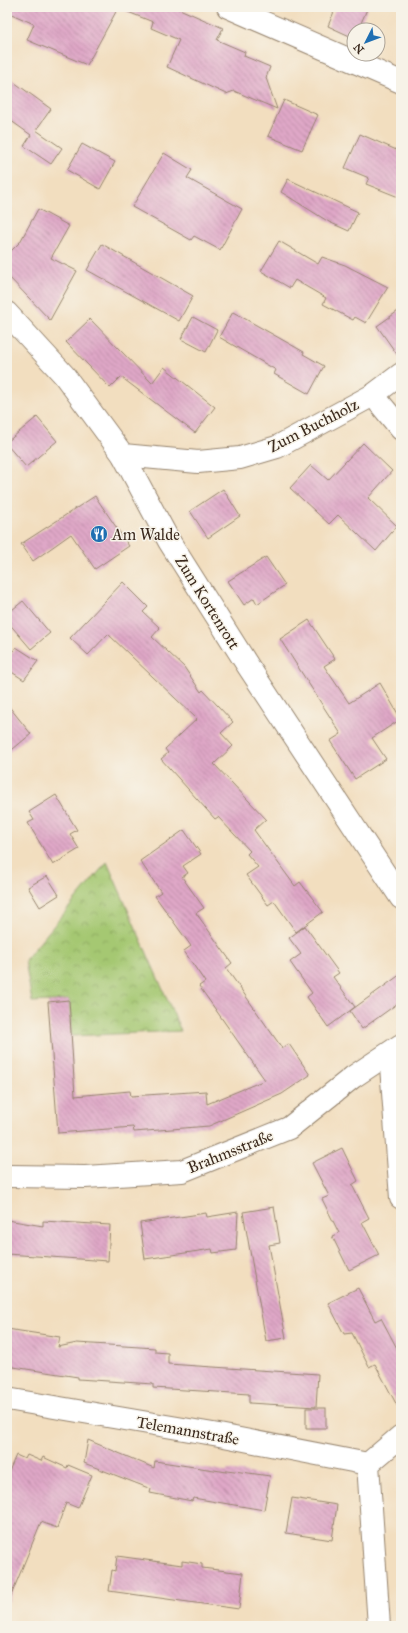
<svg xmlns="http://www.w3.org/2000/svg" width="408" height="1633" viewBox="0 0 408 1633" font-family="'IM FELL Great Primer',serif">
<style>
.park{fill:url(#park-crowns);stroke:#707948}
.building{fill:url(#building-back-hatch)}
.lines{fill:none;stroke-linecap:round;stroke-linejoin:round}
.minor-casing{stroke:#96846e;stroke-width:24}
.minor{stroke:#fff;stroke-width:22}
.labels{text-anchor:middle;stroke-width:3;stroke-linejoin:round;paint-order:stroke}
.street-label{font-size:16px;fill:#3b2a1e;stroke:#f7f3e8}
.poi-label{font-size:16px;fill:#3b2a1e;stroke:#f7f3e8;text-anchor:start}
</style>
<defs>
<pattern id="park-crowns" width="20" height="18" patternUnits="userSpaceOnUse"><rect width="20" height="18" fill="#a5c872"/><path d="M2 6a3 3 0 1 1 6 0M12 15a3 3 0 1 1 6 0" fill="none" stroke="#88a35d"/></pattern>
<pattern id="building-back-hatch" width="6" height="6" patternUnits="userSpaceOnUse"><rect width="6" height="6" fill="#dfa7c7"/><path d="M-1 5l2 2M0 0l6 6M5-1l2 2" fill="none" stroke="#b688a1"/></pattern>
</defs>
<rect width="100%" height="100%" fill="#f7f3e8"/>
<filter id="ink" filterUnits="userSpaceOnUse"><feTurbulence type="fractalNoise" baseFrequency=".025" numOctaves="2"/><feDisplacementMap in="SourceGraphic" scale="8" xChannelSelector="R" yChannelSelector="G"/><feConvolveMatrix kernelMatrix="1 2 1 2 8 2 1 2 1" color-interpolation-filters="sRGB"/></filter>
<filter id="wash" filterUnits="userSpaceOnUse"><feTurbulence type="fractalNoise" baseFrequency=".012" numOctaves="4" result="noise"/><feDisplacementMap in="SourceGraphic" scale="16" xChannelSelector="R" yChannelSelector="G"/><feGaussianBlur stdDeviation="0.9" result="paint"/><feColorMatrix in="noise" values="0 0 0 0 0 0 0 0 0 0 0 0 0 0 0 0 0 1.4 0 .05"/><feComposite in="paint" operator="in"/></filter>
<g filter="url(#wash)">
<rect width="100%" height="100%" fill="#f2debf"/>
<!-- park -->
<polygon class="park" points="107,862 181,1031 71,1036 69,1000 32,1002 25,960"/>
<g id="blocks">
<!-- building -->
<g class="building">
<polygon points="7,7 175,7 223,28 217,40 245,52 244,56 270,67 266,78 277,109 234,91 226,94 167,67 179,40 151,28 153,22 118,8 87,65 27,40 34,24 7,12"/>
<polygon points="336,7 368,7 358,30 354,30 354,38 328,26"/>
<polygon points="7,77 51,109 36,130 62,148 51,164 24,146 31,135 7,118"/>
<polygon points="284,100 318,115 302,150 268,136"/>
<polygon points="360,134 401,152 401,198 366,184 369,178 345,168"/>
<polygon points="82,144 115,162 100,189 67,170"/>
<polygon points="164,153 192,170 187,178 242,209 220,250 194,236 191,240 132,207"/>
<polygon points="288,179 358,212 349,231 329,222 281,192"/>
<polygon points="38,209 69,226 51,258 77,271 50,320 7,275 7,255 20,242"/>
<polygon points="279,241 318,264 322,257 345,265 388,287 366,323 355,317 353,320 323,304 326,298 295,280 290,288 261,271"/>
<polygon points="102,244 193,296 179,321 87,270"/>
<polygon points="401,309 401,360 377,326"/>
<polygon points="233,312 304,352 303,354 324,366 309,394 274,374 276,370 219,337"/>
<polygon points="193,317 217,330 206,352 181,339"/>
<polygon points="90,319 152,383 164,367 215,407 195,433 121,377 110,388 66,342"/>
<polygon points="37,417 57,441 26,467 7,445 7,442"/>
<polygon points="363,443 392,471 368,498 397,526 376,551 338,515 329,524 290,488 311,465 328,480"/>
<polygon points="223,489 240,516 208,538 190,511"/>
<polygon points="95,496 129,546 95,569 71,534 33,561 21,544"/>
<polygon points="266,557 285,585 257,604 254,598 244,605 228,581"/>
<polygon points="123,582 148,607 143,612 160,628 152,637 184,667 201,692 203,690 233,722 221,733 233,746 214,764 266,819 254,830 295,886 300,882 323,912 296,932 274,901 268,905 246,875 258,867 247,854 250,851 218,817 215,819 161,759 168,753 165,749 197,719 108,634 88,655 70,638"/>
<polygon points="23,601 50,633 31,649 7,621 7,614"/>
<polygon points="309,620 335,659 324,666 349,703 380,683 401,719 372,738 386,759 355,779 330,741 341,734 280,639"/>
<polygon points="16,647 38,661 24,680 7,669 7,660"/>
<polygon points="7,704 31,734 7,754"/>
<polygon points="56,795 77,830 70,834 79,849 53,865 28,823 34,820 29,812"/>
<polygon points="184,830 201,854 183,866 188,873 182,877 204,908 196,913 232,963 226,968 282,1048 289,1044 310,1075 282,1094 209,1126 134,1132 133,1127 58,1133 48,1002 69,1000 75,1096 130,1091 131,1096 206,1091 207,1104 265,1080 199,986 205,982 184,951 191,946 155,896 161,892 140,861"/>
<polygon points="47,876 59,895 40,907 28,887"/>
<polygon points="305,926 339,973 333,977 355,1007 328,1027 307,997 312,993 290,962 301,954 289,938"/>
<polygon points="401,974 401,1001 362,1029 350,1011"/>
<polygon points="342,1148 358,1181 352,1185 369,1218 362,1222 379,1255 349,1270 332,1236 339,1233 322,1199 329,1196 312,1163"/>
<polygon points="274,1207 280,1243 269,1245 286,1338 266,1341 243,1212"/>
<polygon points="238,1212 236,1250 213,1253 212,1249 145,1259 140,1223 206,1213 207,1217"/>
<polygon points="7,1220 43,1226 43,1221 110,1225 108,1261 7,1254"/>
<polygon points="358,1288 375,1321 381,1318 401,1356 401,1413 375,1364 369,1367 352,1333 344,1334 328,1303"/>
<polygon points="7,1329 60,1337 58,1347 77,1343 155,1348 155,1352 168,1353 168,1364 318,1374 316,1407 249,1403 249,1394 153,1388 153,1384 78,1379 78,1377 7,1366"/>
<rect x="306" y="1408" width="20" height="20"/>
<polygon points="88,1440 154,1468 155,1461 227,1472 227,1470 270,1476 264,1510 193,1498 192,1501 150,1493 151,1489 84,1463"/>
<polygon points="16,1455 25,1459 27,1455 41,1461 43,1457 67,1468 68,1465 92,1475 78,1508 66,1503 57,1528 41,1522 8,1603 7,1476"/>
<polygon points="292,1498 337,1505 332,1540 286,1533"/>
<polygon points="117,1556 182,1565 182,1561 202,1564 202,1568 243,1573 239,1609 109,1591 112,1570 115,1571"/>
</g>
</g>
</g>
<g filter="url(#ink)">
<use href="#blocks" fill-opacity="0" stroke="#96846e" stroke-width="1"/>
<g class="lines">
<defs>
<g id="minor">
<polyline points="228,7 401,82"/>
<polyline points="7,313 64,375 123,455 169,541 248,666 401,898"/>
<polyline points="373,395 401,429"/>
<polyline points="123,455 198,462 240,458 277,447 373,395 401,374"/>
<polyline points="390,1053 401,1198"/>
<polyline points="7,1176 85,1177 182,1171 289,1128 353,1077 401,1045"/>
<polyline points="7,1399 219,1435 368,1464"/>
<polyline points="379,1626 368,1464 401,1436"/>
</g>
</defs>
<!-- minor casing -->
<use href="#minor" class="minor-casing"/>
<!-- minor -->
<use href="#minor" class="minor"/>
</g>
</g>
<!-- icons -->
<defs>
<symbol id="restaurant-disc" viewBox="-11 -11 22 22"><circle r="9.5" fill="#1f6fb2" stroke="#f7f3e8"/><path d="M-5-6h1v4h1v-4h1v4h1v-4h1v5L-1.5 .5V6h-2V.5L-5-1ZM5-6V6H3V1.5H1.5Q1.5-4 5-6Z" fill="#fff"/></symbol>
</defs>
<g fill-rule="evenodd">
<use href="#restaurant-disc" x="89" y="524" width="20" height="20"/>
</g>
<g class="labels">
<!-- street labels -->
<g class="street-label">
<text transform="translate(313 425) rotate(-27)" y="6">Zum Buchholz</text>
<text transform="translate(208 602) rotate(58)" y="6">Zum Kortenrott</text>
<text transform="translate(230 1151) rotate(-22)" y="6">Brahmsstraße</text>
<text transform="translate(188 1430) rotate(10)" y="6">Telemannstraße</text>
</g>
<!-- poi labels -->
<g class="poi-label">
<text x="112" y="540">Am Walde</text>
</g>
</g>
<!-- margin -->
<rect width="408" height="1633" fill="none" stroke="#f7f3e8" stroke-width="24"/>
<!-- north arrow -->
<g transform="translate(366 42) rotate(228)"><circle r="19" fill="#f7f3e8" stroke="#aca397"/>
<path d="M0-3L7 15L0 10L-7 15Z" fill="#1f6fb2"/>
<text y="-6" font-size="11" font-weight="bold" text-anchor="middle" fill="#3b2a1e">N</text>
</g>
</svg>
